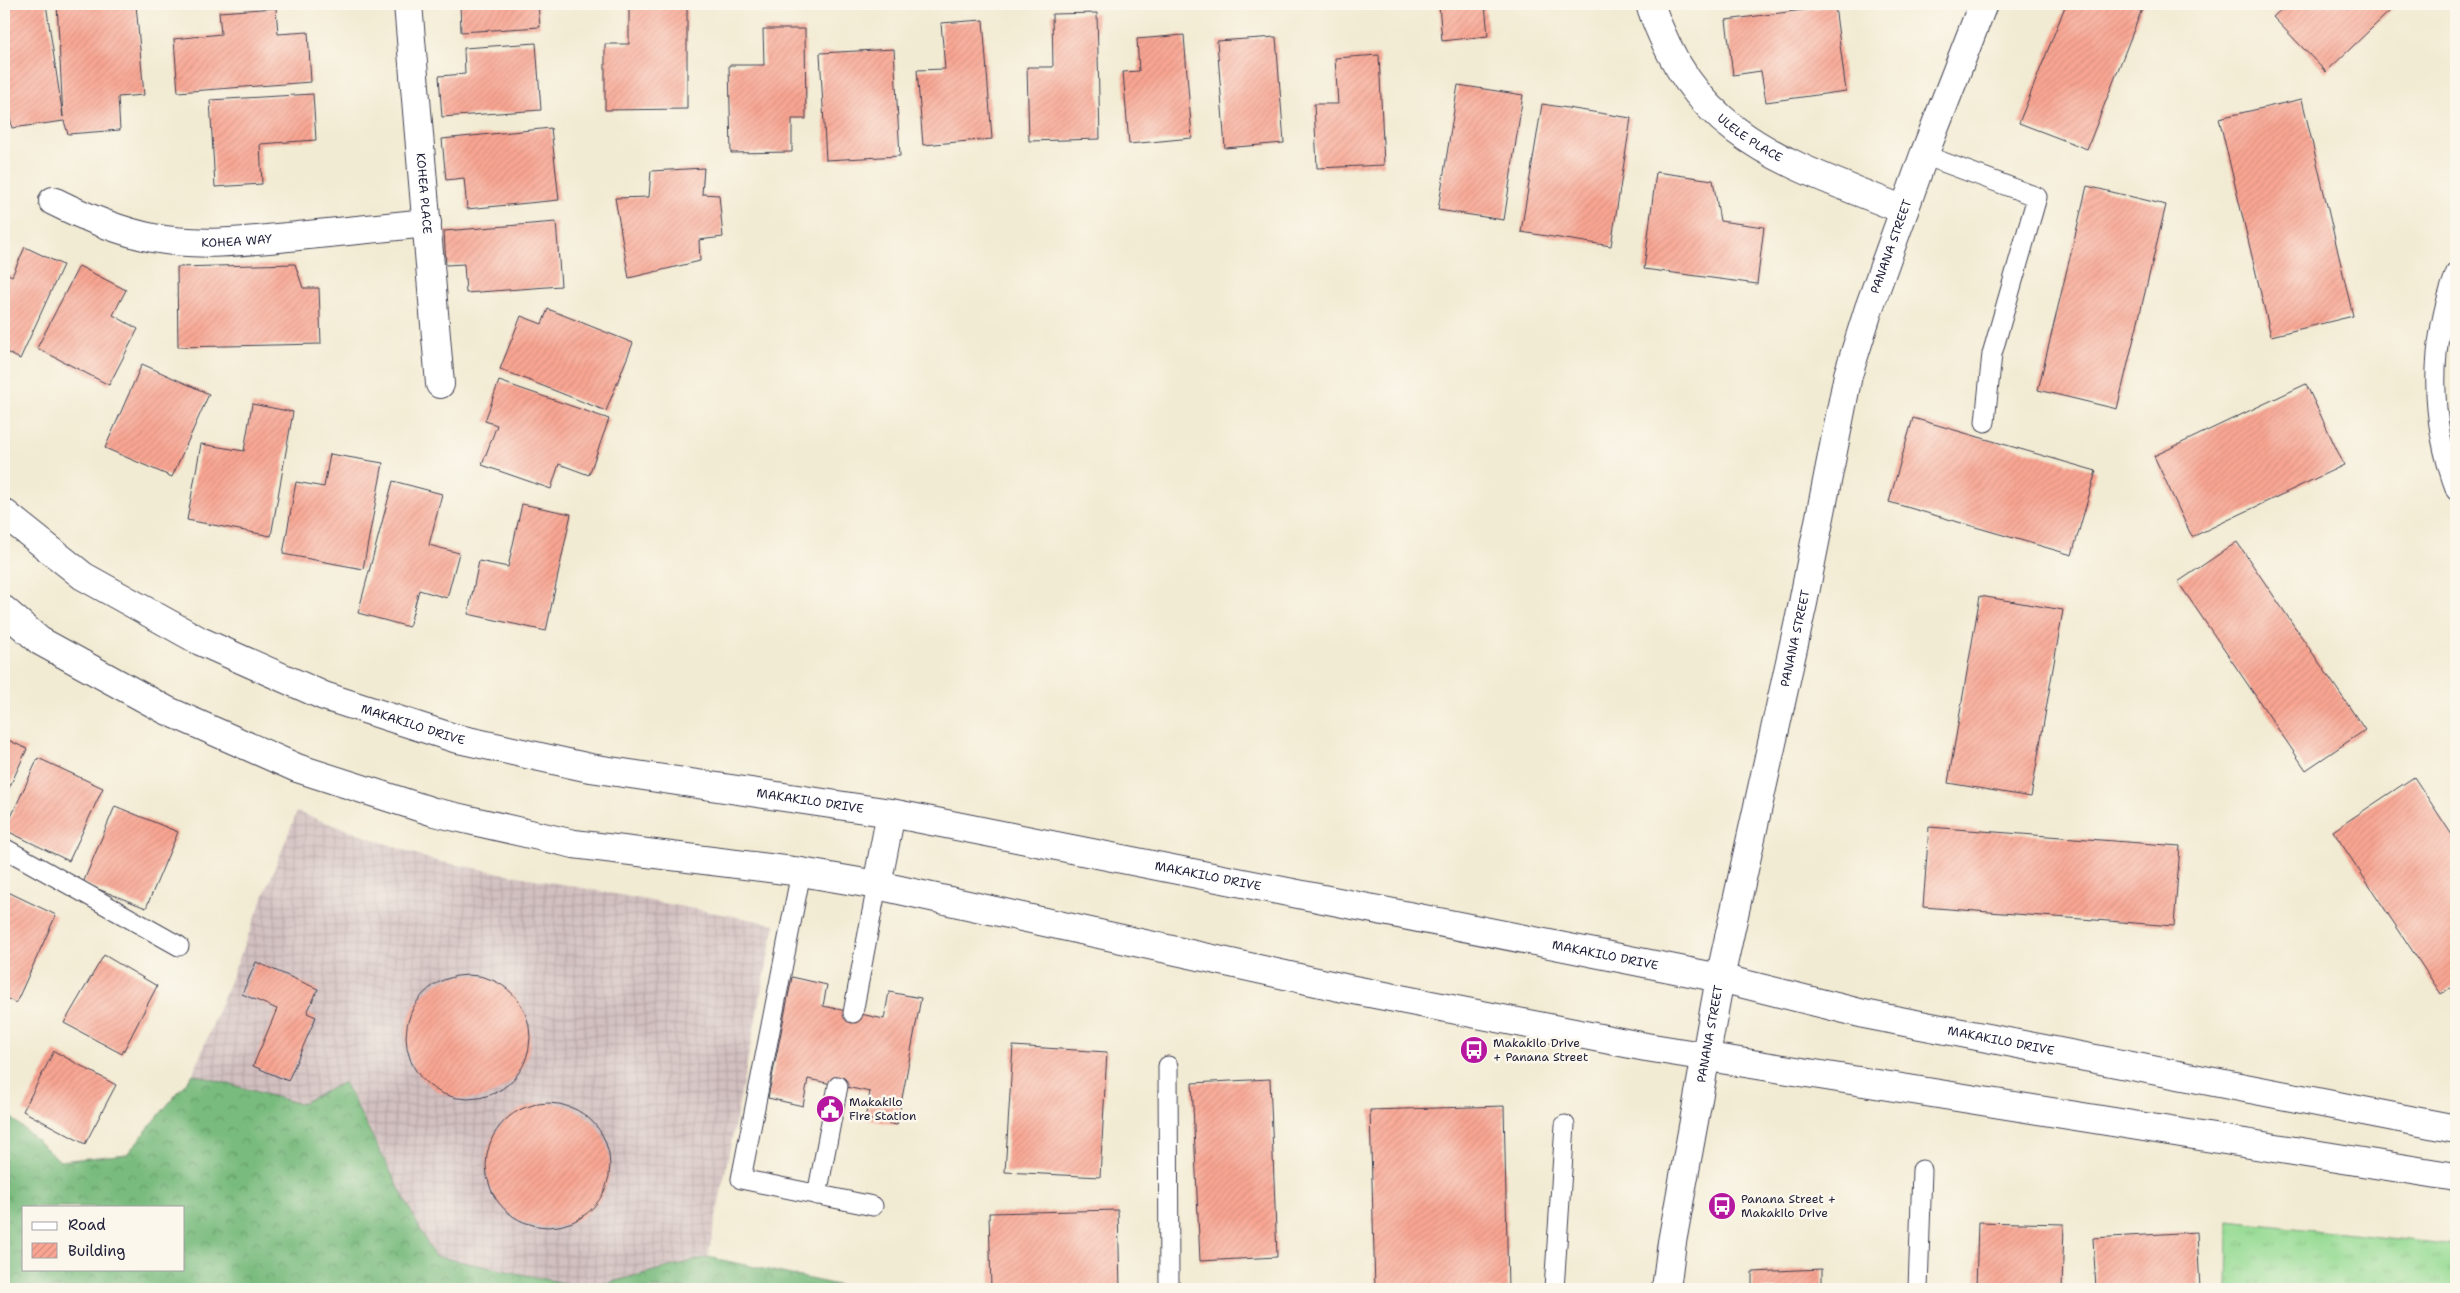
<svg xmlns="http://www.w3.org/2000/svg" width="2460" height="1293" viewBox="0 0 2460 1293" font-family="'Shantell Sans',sans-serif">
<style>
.industrial{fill:url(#industrial-grid)}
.grass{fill:url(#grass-tufts);stroke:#5c7e68}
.forest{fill:url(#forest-crowns);stroke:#4e6e5c;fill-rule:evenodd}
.building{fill:url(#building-hatch)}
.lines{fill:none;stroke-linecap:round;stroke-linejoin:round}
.lane-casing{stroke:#414052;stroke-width:21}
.street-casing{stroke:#414052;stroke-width:30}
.secondary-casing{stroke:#414052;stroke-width:30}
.lane{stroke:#fff;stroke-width:19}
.street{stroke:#fff;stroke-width:28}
.secondary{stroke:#fff;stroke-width:28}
.labels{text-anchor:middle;stroke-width:5;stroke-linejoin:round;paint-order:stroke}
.street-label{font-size:12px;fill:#22223b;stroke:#fbf7ec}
.poi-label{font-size:12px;fill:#22223b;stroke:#fbf7ec;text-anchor:start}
</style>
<defs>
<pattern id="industrial-grid" width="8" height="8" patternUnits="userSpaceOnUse" patternTransform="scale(1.25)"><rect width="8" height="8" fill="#d2bfc0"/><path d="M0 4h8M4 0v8" fill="none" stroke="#b4a4a6"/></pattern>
<pattern id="grass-tufts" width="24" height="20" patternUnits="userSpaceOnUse" patternTransform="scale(1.25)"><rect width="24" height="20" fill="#97db94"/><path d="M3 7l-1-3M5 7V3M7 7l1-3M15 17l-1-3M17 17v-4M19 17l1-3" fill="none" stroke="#82bc80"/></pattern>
<pattern id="forest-crowns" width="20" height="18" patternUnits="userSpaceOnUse" patternTransform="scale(1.25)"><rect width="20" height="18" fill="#79bb7e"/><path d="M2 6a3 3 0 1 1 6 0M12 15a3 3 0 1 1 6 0" fill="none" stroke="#639868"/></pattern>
<pattern id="building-hatch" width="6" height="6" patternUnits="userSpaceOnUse" patternTransform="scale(1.25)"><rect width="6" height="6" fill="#f9a592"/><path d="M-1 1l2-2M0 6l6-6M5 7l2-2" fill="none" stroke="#d58e7f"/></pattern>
</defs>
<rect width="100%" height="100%" fill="#fbf7ec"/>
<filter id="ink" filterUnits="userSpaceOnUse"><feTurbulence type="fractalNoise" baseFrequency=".02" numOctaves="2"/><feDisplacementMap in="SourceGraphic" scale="10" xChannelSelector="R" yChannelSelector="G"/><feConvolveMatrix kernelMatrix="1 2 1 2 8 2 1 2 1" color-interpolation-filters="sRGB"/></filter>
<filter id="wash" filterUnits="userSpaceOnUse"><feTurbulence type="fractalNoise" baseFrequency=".0096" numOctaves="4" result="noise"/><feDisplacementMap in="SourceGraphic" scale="20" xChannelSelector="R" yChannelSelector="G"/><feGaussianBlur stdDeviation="1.12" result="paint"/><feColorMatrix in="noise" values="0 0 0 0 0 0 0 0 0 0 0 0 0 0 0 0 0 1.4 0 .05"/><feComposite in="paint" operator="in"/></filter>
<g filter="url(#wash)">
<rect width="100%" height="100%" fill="#f2ebd3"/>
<!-- industrial -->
<polygon class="industrial" points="297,812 432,860 775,924 708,1257 588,1288 434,1256 345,1082 300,1104 193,1074"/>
<!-- grass -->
<polygon class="grass" points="2228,1221 2456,1245 2456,1289 2227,1289"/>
<!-- forest -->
<path class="forest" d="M193 1074 300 1104 344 1082 434 1256 588 1288 708 1257 856 1289H4V1111L60 1161 127 1154ZM24 1207H184V1269H24Z"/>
<g id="blocks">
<!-- building -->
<g class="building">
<polygon points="4,4 46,4 63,117 57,4 136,4 144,95 118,97 120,130 68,134 64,121 12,128 4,83"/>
<polygon points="460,4 538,4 540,27 461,32"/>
<polygon points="629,4 687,4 687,109 605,110 605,44 629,44"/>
<polygon points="1439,4 1485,4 1488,36 1442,41"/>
<polygon points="1834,4 1845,4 1835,6 1846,91 1766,102 1761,71 1733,75 1726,20 1834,6"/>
<polygon points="2066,4 2144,4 2087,149 2019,123"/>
<polygon points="2287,4 2397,4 2326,72 2273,17"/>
<polygon points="276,8 278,34 308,32 311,82 178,92 174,39 221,34 219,12"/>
<polygon points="1097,13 1100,139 1029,141 1027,67 1053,67 1052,14"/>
<polygon points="983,20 992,139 923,145 917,70 945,69 941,23"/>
<polygon points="763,29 805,29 806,119 792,119 792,152 731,153 729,65 764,65"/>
<polygon points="1184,35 1192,138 1129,144 1123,72 1139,71 1137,39"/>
<polygon points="1276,37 1284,143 1225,148 1217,41"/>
<polygon points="536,43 541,110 442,117 439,76 465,74 464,48"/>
<polygon points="894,49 900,156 826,160 820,53"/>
<polygon points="1379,55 1384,165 1317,168 1314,104 1338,104 1335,58"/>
<polygon points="1458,85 1523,95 1504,220 1438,210"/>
<polygon points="313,94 316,140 260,144 262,184 215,187 210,100"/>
<polygon points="2302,99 2353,316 2271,336 2219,118"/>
<polygon points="1542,104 1631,118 1611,246 1521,232"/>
<polygon points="551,128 559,200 467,209 464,178 446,180 442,139"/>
<polygon points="704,168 702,194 719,195 723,237 699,240 700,261 629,278 615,198 649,197 651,171"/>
<polygon points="1656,172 1713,180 1720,221 1764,227 1757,284 1644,269"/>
<polygon points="2087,186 2166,205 2117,409 2038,390"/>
<polygon points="556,222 561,286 466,293 464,264 446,265 444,231"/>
<polygon points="25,247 63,265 20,359 4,351 4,272 12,276"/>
<polygon points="295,264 303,288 319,288 321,344 178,347 177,267"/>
<polygon points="79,266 126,290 113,315 138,329 109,385 37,348"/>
<polygon points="548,309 633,343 606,411 500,369 521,316 542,324"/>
<polygon points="142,364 209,394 172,477 105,448"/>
<polygon points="499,381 609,419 589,475 559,464 551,489 482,465 497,425 485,421"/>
<polygon points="2306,384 2344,465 2192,537 2154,456"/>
<polygon points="252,404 293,412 271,536 187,520 201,444 244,451"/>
<polygon points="1913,418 2096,471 2072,555 1889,502"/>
<polygon points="330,454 383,463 363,569 283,554 296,482 324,487"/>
<polygon points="393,481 442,494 429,545 459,553 447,598 419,590 409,627 358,613"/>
<polygon points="522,504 571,514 546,631 468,614 479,561 508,567"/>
<polygon points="2237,542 2365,730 2306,770 2178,582"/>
<polygon points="1980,596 2063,610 2031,797 1948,783"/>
<polygon points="4,738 27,749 4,799"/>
<polygon points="38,758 103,788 69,861 5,830"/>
<polygon points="2414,777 2456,841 2456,984 2441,994 2333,831"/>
<polygon points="115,806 178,832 146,908 83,883"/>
<polygon points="1929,827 2180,846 2174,926 1923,907"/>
<polygon points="4,890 56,915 16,1003 4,997"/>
<polygon points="104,955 157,986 122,1054 64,1023"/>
<polygon points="256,962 318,989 307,1013 316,1017 288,1081 253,1066 277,1009 242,994"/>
<circle cx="468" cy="1037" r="62"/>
<polygon points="792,977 827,985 823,1006 884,1019 889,992 921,998 897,1125 865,1119 870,1092 808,1079 803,1106 768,1098"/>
<polygon points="1013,1046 1107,1052 1100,1177 1005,1172"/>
<polygon points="54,1051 116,1085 85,1144 23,1111"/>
<polygon points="1270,1079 1277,1257 1200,1261 1192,1083"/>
<circle cx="548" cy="1165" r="62"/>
<polygon points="1504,1106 1508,1289 1375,1289 1370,1110"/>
<polygon points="1118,1210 1120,1289 991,1289 989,1213"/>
<polygon points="1978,1222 2064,1224 2062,1289 1976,1289"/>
<polygon points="2197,1232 2200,1289 2096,1289 2093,1238"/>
<polygon points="1822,1269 1822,1289 1752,1289 1752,1272"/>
</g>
</g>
</g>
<g filter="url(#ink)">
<use href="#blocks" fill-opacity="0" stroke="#414052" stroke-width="1"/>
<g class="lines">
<defs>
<g id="lane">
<polyline points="1924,155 2037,197 1992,354 1985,422"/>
<path d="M2456 272C2429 343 2429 419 2456 491"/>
<polyline points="4,848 179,946"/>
<polyline points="801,872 741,1179 873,1206"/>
<polyline points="853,1013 877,885"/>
<polyline points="1168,1066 1169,1289"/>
<polyline points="817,1195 838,1086"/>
<polyline points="1554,1289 1565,1125"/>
<polyline points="1918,1289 1922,1170"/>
</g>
<g id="street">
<path id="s1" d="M408 4 440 384"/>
<path id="s2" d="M1650 4C1696 140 1784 161 1904 210"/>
<path id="s3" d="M53 201C85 217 118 231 153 238 201 247 249 241 298 236 341 232 384 227 427 223"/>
<path id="s4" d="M1720 978 1803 603 1848 375 1869 308 1924 155 1983 4"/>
</g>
<g id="secondary">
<path id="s5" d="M4 513 83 576 200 641 324 696 454 738 590 768 891 813 1720 978 1864 1014 2456 1129"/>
<polyline points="4,610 40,641 166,710 297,768 434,812 574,844 801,872 877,885 1344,988 1646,1047 2456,1177"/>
<polyline points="877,885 891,813"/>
<path id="s6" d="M1666 1289 1672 1242 1720 978"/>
</g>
</defs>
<!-- lane casing -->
<use href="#lane" class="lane-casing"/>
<!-- street casing -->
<use href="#street" class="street-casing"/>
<!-- secondary casing -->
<use href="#secondary" class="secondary-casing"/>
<!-- lane -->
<use href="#lane" class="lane"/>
<!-- street -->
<use href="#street" class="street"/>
<!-- secondary -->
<use href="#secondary" class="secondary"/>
</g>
</g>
<!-- icons -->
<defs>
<symbol id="bus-disc" viewBox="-11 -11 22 22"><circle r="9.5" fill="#b5179e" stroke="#fbf7ec"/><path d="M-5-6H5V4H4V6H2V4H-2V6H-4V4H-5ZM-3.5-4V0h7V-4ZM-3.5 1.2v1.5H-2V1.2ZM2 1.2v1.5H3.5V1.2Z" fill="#fff"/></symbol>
<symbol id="civic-disc" viewBox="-11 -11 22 22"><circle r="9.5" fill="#b5179e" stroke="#fbf7ec"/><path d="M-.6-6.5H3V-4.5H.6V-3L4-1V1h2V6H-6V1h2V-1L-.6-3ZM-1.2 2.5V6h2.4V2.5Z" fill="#fff"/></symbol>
</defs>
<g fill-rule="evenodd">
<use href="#bus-disc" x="1458" y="1034" width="32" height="32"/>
<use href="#civic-disc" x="814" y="1093" width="32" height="32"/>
<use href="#bus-disc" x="1706" y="1190" width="32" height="32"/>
</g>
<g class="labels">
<!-- street labels -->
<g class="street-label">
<text dy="4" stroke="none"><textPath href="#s2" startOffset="171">ULELE PLACE</textPath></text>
<text dy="4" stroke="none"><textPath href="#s1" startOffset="190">KOHEA PLACE</textPath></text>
<text dy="4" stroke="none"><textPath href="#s3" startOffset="191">KOHEA WAY</textPath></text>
<text dy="4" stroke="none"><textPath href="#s4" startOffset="752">PANANA STREET</textPath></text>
<text dy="4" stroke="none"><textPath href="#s4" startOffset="348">PANANA STREET</textPath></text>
<text dy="4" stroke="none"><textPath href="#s5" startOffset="464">MAKAKILO DRIVE</textPath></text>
<text dy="4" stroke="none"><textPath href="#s5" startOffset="869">MAKAKILO DRIVE</textPath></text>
<text dy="4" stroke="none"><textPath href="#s5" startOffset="1274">MAKAKILO DRIVE</textPath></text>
<text dy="4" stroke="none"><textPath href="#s5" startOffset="1679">MAKAKILO DRIVE</textPath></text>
<text dy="4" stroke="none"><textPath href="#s6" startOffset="259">PANANA STREET</textPath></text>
<text dy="4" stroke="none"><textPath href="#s5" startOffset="2084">MAKAKILO DRIVE</textPath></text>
</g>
<!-- poi labels -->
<g class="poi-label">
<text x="1493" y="1047">Makakilo Drive<tspan x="1493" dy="14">+ Panana Street</tspan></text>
<text x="849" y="1106">Makakilo<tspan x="849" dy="14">Fire Station</tspan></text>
<text x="1741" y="1203">Panana Street +<tspan x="1741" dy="14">Makakilo Drive</tspan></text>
</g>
</g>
<!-- margin -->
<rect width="2460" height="1293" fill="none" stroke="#fbf7ec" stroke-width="20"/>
<!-- legend -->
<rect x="22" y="1206" width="162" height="65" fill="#fbf7ec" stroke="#a4a2a5"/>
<rect x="32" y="1222" width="25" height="8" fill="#ffffff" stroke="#a4a2a5"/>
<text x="68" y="1230" font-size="15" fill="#22223b">Road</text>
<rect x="32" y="1243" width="25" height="15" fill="url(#building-hatch)" stroke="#a4a2a5"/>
<text x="68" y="1256" font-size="15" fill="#22223b">Building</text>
</svg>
